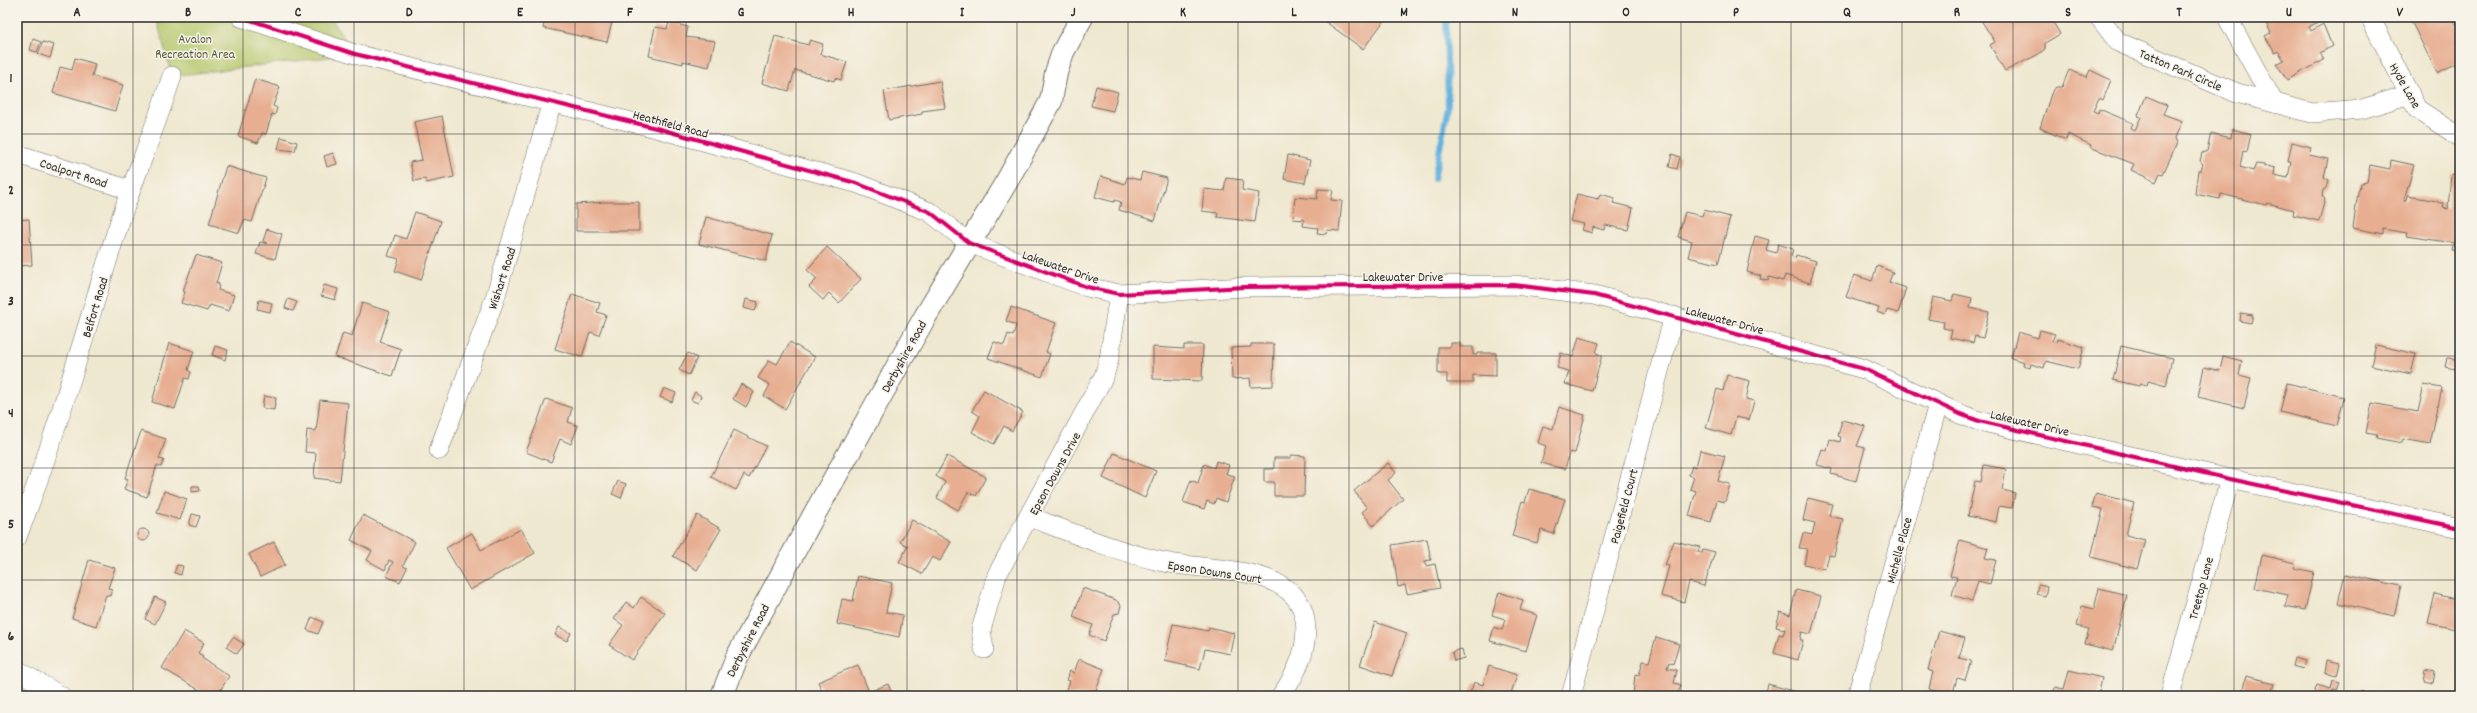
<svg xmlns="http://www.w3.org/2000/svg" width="2477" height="713" viewBox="0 0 2477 713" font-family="Dekko,sans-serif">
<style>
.green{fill:#b5c76b;stroke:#70794b}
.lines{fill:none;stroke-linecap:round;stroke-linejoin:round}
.stream{stroke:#64b2de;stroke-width:6}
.building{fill:#e7ae91}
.street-casing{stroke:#706d65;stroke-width:20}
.secondary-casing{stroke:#706d65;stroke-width:24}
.street{stroke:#fff;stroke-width:19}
.secondary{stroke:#fff;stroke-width:22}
.cycleway-casing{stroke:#f7f3e8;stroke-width:6}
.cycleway{stroke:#d6006c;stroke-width:4}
.grid{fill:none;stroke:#2b2b2b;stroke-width:1;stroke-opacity:0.55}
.labels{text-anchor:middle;stroke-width:3;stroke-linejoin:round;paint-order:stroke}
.park-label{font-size:13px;fill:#545a3e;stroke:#f7f3e8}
.street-label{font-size:13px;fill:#2b2b2b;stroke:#f7f3e8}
.neatline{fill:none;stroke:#2b2b2b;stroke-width:1.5}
.grid-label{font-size:13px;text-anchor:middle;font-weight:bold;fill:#2b2b2b}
</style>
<rect width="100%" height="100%" fill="#f7f3e8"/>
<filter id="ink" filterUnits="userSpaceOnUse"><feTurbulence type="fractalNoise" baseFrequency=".025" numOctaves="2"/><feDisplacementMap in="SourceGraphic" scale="8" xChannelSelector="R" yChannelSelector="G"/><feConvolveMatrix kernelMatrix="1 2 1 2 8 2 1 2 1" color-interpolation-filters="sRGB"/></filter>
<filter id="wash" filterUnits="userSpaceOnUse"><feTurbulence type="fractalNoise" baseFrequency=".012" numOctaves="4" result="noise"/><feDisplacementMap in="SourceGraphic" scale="16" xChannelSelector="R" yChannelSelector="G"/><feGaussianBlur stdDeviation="0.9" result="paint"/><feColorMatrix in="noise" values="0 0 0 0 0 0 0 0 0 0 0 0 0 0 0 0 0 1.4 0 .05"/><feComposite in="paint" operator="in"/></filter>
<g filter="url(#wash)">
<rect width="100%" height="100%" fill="#efe8d0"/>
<!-- green -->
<polygon class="green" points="156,17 330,17 355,54 172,76"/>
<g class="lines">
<!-- stream -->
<polyline class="stream" points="1434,179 1448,107 1446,17"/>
</g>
<g id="blocks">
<!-- building -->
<g class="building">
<polygon points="546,17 608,17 613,18 607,42 543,28"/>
<polygon points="1319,17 1387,17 1363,49"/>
<polygon points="1979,17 2050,17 2060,34 2045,43 2045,49 2039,54 2005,71 1990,45 1995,42"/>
<polygon points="2263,17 2320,17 2321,20 2309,27 2311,31 2323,24 2332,46 2320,53 2324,60 2287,80 2277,64 2284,60 2278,51 2275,53 2265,36 2271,33"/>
<polygon points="2409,17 2451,17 2460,29 2460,62 2437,73"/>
<polygon points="669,22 688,27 686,37 715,41 709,67 683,61 683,64 649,56 655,27 667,29"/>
<polygon points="775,36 808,45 810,40 823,44 820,54 847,62 841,80 835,78 834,81 795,70 789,91 762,83"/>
<polygon points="33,39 41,42 37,52 30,50"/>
<polygon points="43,42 54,45 50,58 38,54"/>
<polygon points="75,58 95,64 92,76 123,85 115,111 53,93 60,67 72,70"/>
<polygon points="2069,70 2087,77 2090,70 2111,80 2103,100 2099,98 2093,111 2098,113 2099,109 2133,123 2131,128 2135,130 2141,117 2138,116 2146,96 2167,105 2163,114 2182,121 2175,138 2177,143 2163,174 2160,173 2156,182 2131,170 2134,164 2090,147 2091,145 2068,134 2066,140 2040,128 2051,94 2056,87 2062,87"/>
<polygon points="255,79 280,87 273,106 277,108 275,115 272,114 266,134 262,133 258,143 238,136"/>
<polygon points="940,81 945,108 922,111 922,114 889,120 884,91"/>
<polygon points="1096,86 1118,92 1113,111 1091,106"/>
<polygon points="442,116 454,177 426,183 425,179 414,181 410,162 422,160 414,122"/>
<polygon points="2232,129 2251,134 2247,152 2243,151 2240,167 2253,171 2256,164 2264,165 2264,167 2267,166 2275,168 2274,175 2288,178 2291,161 2288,161 2292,142 2311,147 2309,155 2328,159 2324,177 2329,180 2327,188 2323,190 2322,196 2325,199 2319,221 2293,215 2294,210 2267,203 2266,205 2221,194 2220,199 2195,194 2198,170 2201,170 2203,164 2200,161 2202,153 2207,151 2211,133 2231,138"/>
<polygon points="281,137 297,142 295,151 278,149"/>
<polygon points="333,153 337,164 327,167 324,156"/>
<polygon points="1672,154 1680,157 1677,169 1669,167"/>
<polygon points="1288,155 1310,160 1305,183 1284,179"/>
<polygon points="2391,160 2414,165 2404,201 2407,201 2408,196 2432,200 2444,204 2443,208 2448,209 2451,174 2460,176 2460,252 2452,251 2454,243 2406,236 2407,233 2383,229 2383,234 2353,228 2358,192 2361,183 2367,182 2370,165 2390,169"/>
<polygon points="226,166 266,178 252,222 244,220 239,233 209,224"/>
<polygon points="1142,172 1167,178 1155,221 1119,210 1121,202 1115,200 1114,202 1095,197 1101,176 1125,184 1127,177 1140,180"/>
<polygon points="1226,178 1243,180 1242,190 1259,193 1255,222 1217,217 1218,213 1202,211 1204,189 1224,191"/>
<polygon points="1318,189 1333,190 1331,200 1342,201 1339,231 1327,230 1326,234 1317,233 1318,228 1303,226 1304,220 1293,219 1295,197 1317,199"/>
<polygon points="1577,194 1598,199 1600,194 1615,198 1613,203 1633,208 1628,230 1605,225 1604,230 1593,227 1592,233 1582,230 1584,224 1570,221"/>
<polygon points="605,202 639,202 639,231 576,231 576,204"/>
<polygon points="1704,210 1730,217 1718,264 1688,257 1692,241 1678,237 1685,212 1702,216"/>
<polygon points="415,212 441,221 421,280 395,271 399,259 388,256 395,235 406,239"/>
<polygon points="706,217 772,235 766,261 699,244"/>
<polygon points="29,219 32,265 17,266 17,220"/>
<polygon points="267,229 282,234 275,259 256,254 260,242 268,244 263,241"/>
<polygon points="1755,236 1769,240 1766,250 1776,253 1778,244 1793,249 1791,256 1795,258 1796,255 1816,261 1810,283 1785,275 1783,281 1769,277 1768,281 1760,279 1761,276 1747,272"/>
<polygon points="827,247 861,279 839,303 829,293 823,300 809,287 817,279 807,270"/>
<polygon points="196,255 222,263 216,283 219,284 218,290 234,295 229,311 210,305 207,311 181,303 185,292 183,291"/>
<polygon points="1877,266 1893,272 1889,282 1906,288 1898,313 1887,310 1885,315 1877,312 1879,308 1846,297 1854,275 1872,281"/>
<polygon points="324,285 338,289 335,300 321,296"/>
<polygon points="572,294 600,303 597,312 606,315 599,335 590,332 582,357 555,349"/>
<polygon points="1954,294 1972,298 1970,308 1989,312 1983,338 1975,336 1973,343 1950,338 1952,330 1943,328 1944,322 1928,319 1933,297 1952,301"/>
<polygon points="17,299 21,300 17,310"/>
<polygon points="288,299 297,302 293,311 285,308"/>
<polygon points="746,299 758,302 755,311 744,308"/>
<polygon points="259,300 272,303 270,312 257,309"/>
<polygon points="362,303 390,312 380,342 401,349 392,376 335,357 343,333 352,336"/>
<polygon points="1011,307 1056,323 1046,352 1050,354 1042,377 988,358 994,342 1004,345 1008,334 1013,336 1016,325 1006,321"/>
<polygon points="2241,313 2253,315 2251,323 2240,321"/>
<polygon points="2040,330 2055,334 2052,341 2056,343 2057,339 2084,347 2078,369 2046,361 2044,368 2031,364 2030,368 2023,365 2024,362 2011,358 2018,332 2038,338"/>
<polygon points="1579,337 1599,343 1596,353 1602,355 1592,391 1565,384 1569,371 1557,368 1561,353 1573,357"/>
<polygon points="790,342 815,357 785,409 764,396 770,385 758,378 769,360 777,364"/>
<polygon points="169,343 194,351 188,370 191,372 189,379 185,378 175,409 152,402"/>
<polygon points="1451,343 1460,343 1460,347 1473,347 1473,355 1477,355 1477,353 1496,353 1496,376 1473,375 1473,383 1447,383 1447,374 1438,374 1438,347 1451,347"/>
<polygon points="1251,344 1274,344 1273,386 1251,387 1250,378 1232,379 1231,348 1251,347"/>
<polygon points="1184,345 1203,345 1202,381 1153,379 1153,347 1184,349"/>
<polygon points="2376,345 2416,354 2411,374 2371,365"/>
<polygon points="215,346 228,350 225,360 212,355"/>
<polygon points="2121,346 2172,358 2166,386 2148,381 2147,386 2140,384 2139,386 2113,380"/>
<polygon points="688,353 697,358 689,375 679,370"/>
<polygon points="2223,356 2242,361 2239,375 2251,378 2244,408 2198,397 2204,367 2220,371"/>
<polygon points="2447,358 2458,359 2456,369 2445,367"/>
<polygon points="1727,375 1750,381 1746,399 1754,401 1749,420 1736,417 1731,435 1706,428 1717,389 1723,391"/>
<polygon points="2287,383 2344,397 2337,426 2280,412"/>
<polygon points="741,384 754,392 746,407 733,399"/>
<polygon points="2424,385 2442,388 2430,444 2403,439 2402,443 2376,438 2377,435 2366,433 2372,403 2418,412"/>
<polygon points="664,388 676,393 672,402 660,397"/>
<polygon points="984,390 1023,412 1012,431 1004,426 994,444 972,432 980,416 972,411"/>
<polygon points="695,392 701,396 698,403 691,400"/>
<polygon points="264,396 276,398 274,410 262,408"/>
<polygon points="546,399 572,408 568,422 578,426 571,444 560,439 551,462 526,452"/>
<polygon points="320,400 348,403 340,481 314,478 316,453 305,452 307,430 316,431"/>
<polygon points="1559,407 1585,415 1575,453 1570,452 1565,469 1541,463 1546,446 1538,443 1543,426 1553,429"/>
<polygon points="1842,420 1865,426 1857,446 1865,448 1856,481 1831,474 1832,469 1817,465 1822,449 1827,451 1830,439 1840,442 1841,437 1838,436"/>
<polygon points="734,430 766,446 749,478 744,475 736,490 711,477"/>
<polygon points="141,431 166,439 159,459 164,460 161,467 157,465 147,497 124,489 128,479 125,478"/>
<polygon points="1700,450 1725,456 1718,481 1730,484 1725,502 1717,500 1711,522 1689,516 1696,491 1690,489 1694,477 1689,475 1692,466 1696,467"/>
<polygon points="1114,453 1156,471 1145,498 1103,478"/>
<polygon points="1291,455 1305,456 1304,496 1274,496 1274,482 1264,482 1264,469 1274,469 1274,458 1291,458"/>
<polygon points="947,456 986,477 976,496 968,492 958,510 937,498 945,482 936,476"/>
<polygon points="1216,461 1229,465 1226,474 1235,476 1226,502 1216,498 1214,504 1207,501 1204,509 1183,502 1191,480 1198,483 1204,464 1214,468"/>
<polygon points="1388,463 1396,473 1388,480 1403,499 1373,526 1362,512 1367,508 1354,491"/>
<polygon points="1984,465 2006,469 2002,490 2015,493 2012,508 1999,506 1996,522 1968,516 1975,481 1981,482"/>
<polygon points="618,481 626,484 621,498 612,494"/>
<polygon points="192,486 199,486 200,491 192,492"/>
<polygon points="1529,489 1565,499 1554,534 1541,530 1537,543 1512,536 1522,501 1525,502"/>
<polygon points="164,491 187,499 180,520 157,513"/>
<polygon points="2096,493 2134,503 2126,535 2145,540 2137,569 2091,557 2103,509 2092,507"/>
<polygon points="1808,498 1832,504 1829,516 1843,519 1834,556 1829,555 1825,569 1804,564 1807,549 1799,548 1803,533 1812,535 1815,523 1803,520"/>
<polygon points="192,514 200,516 196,527 189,525"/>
<polygon points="363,515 415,542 403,566 407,568 400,582 386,576 393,562 389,560 385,570 367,560 372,551 351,540"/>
<polygon points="697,515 721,529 697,570 673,556"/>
<polygon points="912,520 951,542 940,561 932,557 922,574 899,562 908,546 900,542"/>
<circle cx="143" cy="535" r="6"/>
<polygon points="521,529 535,553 470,590 446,548 472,533 481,550"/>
<polygon points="1427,539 1431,560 1425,561 1426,566 1435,564 1440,588 1407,594 1405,585 1398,587 1392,545"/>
<polygon points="1960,540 1988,548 1985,558 1996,560 1990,584 1978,581 1972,601 1952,595 1957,577 1950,576"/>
<polygon points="1674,541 1700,547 1698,552 1702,553 1703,549 1715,552 1704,586 1689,582 1684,602 1661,596 1669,566 1665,565"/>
<polygon points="274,542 285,565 260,577 249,554"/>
<polygon points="2262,555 2295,563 2294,568 2314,572 2305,610 2285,606 2288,595 2255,588"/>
<polygon points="89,560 115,568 108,588 112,589 110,596 106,595 96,626 72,618"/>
<polygon points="177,565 183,566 181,575 174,573"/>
<polygon points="2345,574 2401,586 2394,616 2338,603"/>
<polygon points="858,576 892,583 886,612 903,615 899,637 837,624 842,599 853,601"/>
<polygon points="2038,585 2047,587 2045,596 2036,594"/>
<polygon points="1083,588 1116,600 1121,605 1119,613 1114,614 1104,641 1089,635 1093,625 1073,617"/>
<polygon points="2099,588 2127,595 2113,651 2085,644 2089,629 2077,626 2082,606 2094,609"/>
<polygon points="1796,590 1821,596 1811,634 1802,632 1800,640 1803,640 1798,660 1774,653 1779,634 1783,635 1785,629 1776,627 1780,612 1790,615"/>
<polygon points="1499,592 1523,600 1520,610 1537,615 1526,651 1490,641 1494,627 1502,630 1505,619 1492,615"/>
<polygon points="2435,594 2460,600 2460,630 2428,623"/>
<polygon points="155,597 166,602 155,624 145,619"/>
<polygon points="641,597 665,613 632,660 609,645 623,625 614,619 626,602 634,608"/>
<polygon points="312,617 323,622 318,634 307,630"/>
<polygon points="1375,622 1407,633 1392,676 1360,665"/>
<polygon points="1173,624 1208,631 1209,627 1234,633 1230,654 1205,649 1200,669 1165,661"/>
<polygon points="559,627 571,633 567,641 555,635"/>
<polygon points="184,631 204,643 198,653 203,656 202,658 229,676 217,696 207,692 206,694 162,668"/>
<polygon points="1939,631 1965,638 1959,658 1971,661 1965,680 1957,678 1952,696 1929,689 1933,672 1928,670"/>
<polygon points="233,637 244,644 237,654 226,647"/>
<polygon points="1656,637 1679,644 1673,664 1669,662 1667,668 1677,670 1674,683 1681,685 1677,696 1633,696 1635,674 1639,675 1643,661 1649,662"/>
<polygon points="1462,649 1464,658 1454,661 1452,652"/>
<polygon points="2294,658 2305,661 2303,669 2292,666"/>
<polygon points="1079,659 1104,669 1095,693 1096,696 1065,694 1070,681 1067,680 1070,671 1074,673"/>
<polygon points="2326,660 2340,663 2337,676 2324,673"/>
<polygon points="858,665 869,692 888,684 893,696 830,696 829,693 824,695 818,682"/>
<polygon points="1489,666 1517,675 1510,696 1469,696 1474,682 1483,685"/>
<polygon points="2069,670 2102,678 2098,696 2053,696 2055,687 2064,689"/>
<polygon points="2426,670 2435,672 2433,683 2424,681"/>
<polygon points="2246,676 2274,683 2271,696 2241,696"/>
<polygon points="2333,680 2340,682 2337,691 2333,690 2331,696 2313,696 2317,685 2331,689"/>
<polygon points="1768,684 1796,692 1795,696 1765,696"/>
<polygon points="2361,691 2364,696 2353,696"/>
</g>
</g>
</g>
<g filter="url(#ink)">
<use href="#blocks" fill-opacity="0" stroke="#706d65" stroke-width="1"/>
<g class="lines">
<defs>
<g id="street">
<polyline points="241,17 355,54 656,128 856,183 930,212 969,243 1087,287 1119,294 1245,287 1514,285 1594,295 1864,369 1960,414 1979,421 2230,479 2460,528"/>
<polyline points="2099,17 2118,42 2237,93 2312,113 2362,109 2410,94"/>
<polyline points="2227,17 2274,103"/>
<polyline points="2370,17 2417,109 2460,137"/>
<polyline points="17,154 130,190"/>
<polyline points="439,450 495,298 552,102"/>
<path d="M1030 517C1072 533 1114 550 1159 561 1202 572 1297 562 1305 620 1309 648 1297 673 1281 696"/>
<path d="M17 537C56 438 84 334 116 233 133 180 155 129 172 76"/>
<polyline points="984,649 981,630 997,575 1104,376 1109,359 1119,294"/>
<polyline points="17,670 61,696"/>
<polyline points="1571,696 1674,316"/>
<polyline points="1857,696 1938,404"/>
<polyline points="2170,696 2230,479"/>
</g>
<polyline id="secondary" points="722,696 737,657 815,513 925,317 1007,181 1051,101 1056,73 1063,52 1082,17"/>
</defs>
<!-- street casing -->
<use href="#street" class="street-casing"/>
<!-- secondary casing -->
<use href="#secondary" class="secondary-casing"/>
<!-- street -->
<use href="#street" class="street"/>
<!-- secondary -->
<use href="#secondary" class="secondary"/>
<defs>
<polyline id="cycleway" points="241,17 355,54 656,128 856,183 930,212 969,243 1087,287 1119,294 1245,287 1514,285 1594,295 1864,369 1960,414 1979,421 2230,479 2460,528"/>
</defs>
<!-- cycleway casing -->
<use href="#cycleway" class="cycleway-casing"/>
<!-- cycleway -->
<use href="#cycleway" class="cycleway"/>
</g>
</g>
<!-- grid -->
<path class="grid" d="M133 17V696M243 17V696M354 17V696M464 17V696M575 17V696M686 17V696M796 17V696M907 17V696M1017 17V696M1128 17V696M1238 17V696M1349 17V696M1460 17V696M1570 17V696M1681 17V696M1791 17V696M1902 17V696M2013 17V696M2123 17V696M2234 17V696M2344 17V696M17 134H2460M17 245H2460M17 356H2460M17 468H2460M17 580H2460"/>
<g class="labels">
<!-- park labels -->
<g class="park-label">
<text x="195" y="43">Avalon<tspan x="195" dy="15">Recreation Area</tspan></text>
</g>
<!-- street labels -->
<g class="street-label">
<text transform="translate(2181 69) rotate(23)" y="5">Tatton Park Circle</text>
<text transform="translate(2406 85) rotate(60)" y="5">Hyde Lane</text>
<text transform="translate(671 123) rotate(15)" y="5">Heathfield Road</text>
<text transform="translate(74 172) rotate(18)" y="5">Coalport Road</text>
<text transform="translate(1061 266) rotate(19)" y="5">Lakewater Drive</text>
<text x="1403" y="281">Lakewater Drive</text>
<text transform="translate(501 278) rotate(-72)" y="5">Wishart Road</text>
<text transform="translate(94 307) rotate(-73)" y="5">Belfort Road</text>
<text transform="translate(1725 319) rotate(15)" y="5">Lakewater Drive</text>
<text transform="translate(903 356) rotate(-61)" y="5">Derbyshire Road</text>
<text transform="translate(2030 422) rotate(13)" y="5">Lakewater Drive</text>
<text transform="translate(1054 473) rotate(-61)" y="5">Epson Downs Drive</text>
<text transform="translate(1623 506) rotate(-75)" y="5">Paigefield Court</text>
<text transform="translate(1898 550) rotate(-75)" y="5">Michelle Place</text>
<text transform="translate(1215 571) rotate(9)" y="5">Epson Downs Court</text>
<text transform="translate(2200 588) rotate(-75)" y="5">Treetop Lane</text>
<text transform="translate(747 640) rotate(-63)" y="5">Derbyshire Road</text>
</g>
</g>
<!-- margin -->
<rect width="2477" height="713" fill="none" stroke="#f7f3e8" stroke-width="44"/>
<rect x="22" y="22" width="2433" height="669" class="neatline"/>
<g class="grid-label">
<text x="77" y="16">A</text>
<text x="188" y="16">B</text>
<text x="298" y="16">C</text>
<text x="409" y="16">D</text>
<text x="520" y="16">E</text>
<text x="630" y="16">F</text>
<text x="741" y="16">G</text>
<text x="851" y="16">H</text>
<text x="962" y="16">I</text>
<text x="1073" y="16">J</text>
<text x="1183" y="16">K</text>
<text x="1294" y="16">L</text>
<text x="1404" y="16">M</text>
<text x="1515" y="16">N</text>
<text x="1626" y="16">O</text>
<text x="1736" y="16">P</text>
<text x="1847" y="16">Q</text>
<text x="1957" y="16">R</text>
<text x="2068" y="16">S</text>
<text x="2179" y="16">T</text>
<text x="2289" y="16">U</text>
<text x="2400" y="16">V</text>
<text x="11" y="82">1</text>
<text x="11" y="194">2</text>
<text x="11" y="305">3</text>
<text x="11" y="417">4</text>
<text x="11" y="528">5</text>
<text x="11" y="640">6</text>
</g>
</svg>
